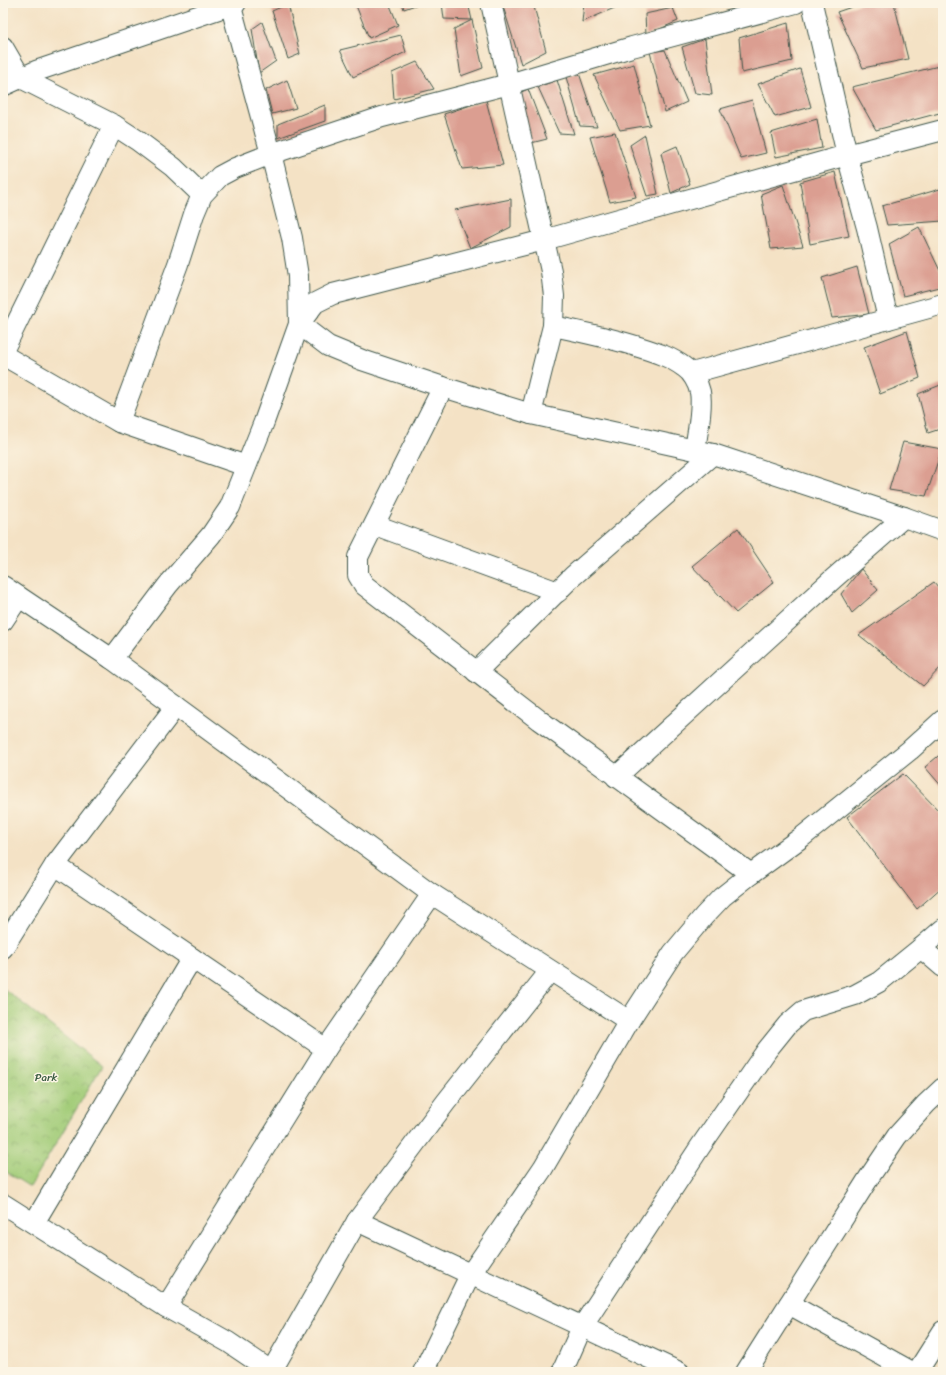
<svg xmlns="http://www.w3.org/2000/svg" width="946" height="1375" viewBox="0 0 946 1375" font-family="Sriracha,sans-serif">
<style>
.park{fill:url(#park-crowns);stroke:#608456}
.building{fill:#db9e91}
.lines{fill:none;stroke-linecap:round;stroke-linejoin:round}
.minor-casing{stroke:#3f564a;stroke-width:22}
.minor{stroke:#fff;stroke-width:20}
.labels{text-anchor:middle;stroke-width:3;stroke-linejoin:round;paint-order:stroke}
.park-label{font-size:11px;fill:#395a42;stroke:#fcf5e5}
</style>
<defs>
<pattern id="park-crowns" width="20" height="18" patternUnits="userSpaceOnUse"><rect width="20" height="18" fill="#a2cc78"/><path d="M2 6a3 3 0 1 1 6 0M12 15a3 3 0 1 1 6 0" fill="none" stroke="#83a763"/></pattern>
</defs>
<rect width="100%" height="100%" fill="#fcf5e5"/>
<filter id="ink" filterUnits="userSpaceOnUse"><feTurbulence type="fractalNoise" baseFrequency=".025" numOctaves="2"/><feDisplacementMap in="SourceGraphic" scale="8" xChannelSelector="R" yChannelSelector="G"/><feConvolveMatrix kernelMatrix="1 2 1 2 8 2 1 2 1" color-interpolation-filters="sRGB"/></filter>
<filter id="wash" filterUnits="userSpaceOnUse"><feTurbulence type="fractalNoise" baseFrequency=".012" numOctaves="4" result="noise"/><feDisplacementMap in="SourceGraphic" scale="16" xChannelSelector="R" yChannelSelector="G"/><feGaussianBlur stdDeviation="0.9" result="paint"/><feColorMatrix in="noise" values="0 0 0 0 0 0 0 0 0 0 0 0 0 0 0 0 0 1.4 0 .05"/><feComposite in="paint" operator="in"/></filter>
<g filter="url(#wash)">
<rect width="100%" height="100%" fill="#f4e2c5"/>
<!-- park -->
<polygon class="park" points="3,988 102,1066 30,1187 3,1170"/>
<g id="blocks">
<!-- building -->
<g class="building">
<polygon points="355,3 389,3 398,25 369,38"/>
<polygon points="402,3 421,3 404,9"/>
<polygon points="442,3 468,3 472,20 444,19"/>
<polygon points="502,3 533,3 546,51 521,64"/>
<polygon points="584,3 626,3 582,22"/>
<polygon points="863,3 894,3 908,59 863,68 837,12"/>
<polygon points="288,4 300,54 288,59 272,11"/>
<polygon points="673,8 678,21 646,35 645,14"/>
<polygon points="472,20 483,68 461,76 454,29"/>
<polygon points="262,22 276,61 259,73 252,29"/>
<polygon points="788,23 792,61 742,73 739,38"/>
<polygon points="401,35 406,52 353,77 340,50"/>
<polygon points="705,39 712,95 695,93 682,47"/>
<polygon points="665,50 687,102 665,112 650,52"/>
<polygon points="417,62 434,89 394,99 392,73"/>
<polygon points="634,64 650,125 620,130 594,75"/>
<polygon points="943,65 943,112 876,130 852,87"/>
<polygon points="800,69 811,107 775,117 758,84"/>
<polygon points="579,73 597,127 580,126 566,77"/>
<polygon points="287,80 296,108 272,114 266,90"/>
<polygon points="557,80 574,134 559,133 538,87"/>
<polygon points="528,89 547,139 531,143 517,94"/>
<polygon points="486,100 503,165 462,169 444,114"/>
<polygon points="752,100 766,153 741,159 720,109"/>
<polygon points="325,105 325,121 278,138 278,124"/>
<polygon points="817,119 822,148 776,157 771,133"/>
<polygon points="615,132 636,197 610,202 590,137"/>
<polygon points="645,135 658,194 647,196 630,145"/>
<polygon points="677,146 690,184 671,193 661,153"/>
<polygon points="835,172 849,236 810,244 800,182"/>
<polygon points="783,185 803,246 771,249 761,194"/>
<polygon points="940,189 943,197 943,221 887,225 882,206"/>
<polygon points="511,199 511,227 470,248 455,210"/>
<polygon points="919,227 943,277 943,286 903,296 889,244"/>
<polygon points="857,267 869,314 832,318 822,278"/>
<polygon points="907,331 920,378 880,394 864,347"/>
<polygon points="943,384 943,428 928,433 918,394"/>
<polygon points="903,442 942,449 926,496 889,490"/>
<polygon points="738,528 774,582 736,613 692,566"/>
<polygon points="861,569 878,590 852,613 841,594"/>
<polygon points="934,582 943,593 943,665 923,686 859,635"/>
<polygon points="943,752 943,788 925,767"/>
<polygon points="903,774 943,815 943,886 917,909 847,817"/>
</g>
</g>
</g>
<g filter="url(#ink)">
<use href="#blocks" fill-opacity="0" stroke="#3f564a" stroke-width="1"/>
<g class="lines">
<defs>
<g id="minor">
<polyline points="491,3 551,271 554,296 553,326 531,414"/>
<polyline points="812,3 847,155 867,228 888,319"/>
<polyline points="3,47 21,78 114,125 137,140 173,167 202,195"/>
<polyline points="3,86 36,71 236,3"/>
<polyline points="943,130 847,155 544,240 333,294 315,303 299,324 328,346 362,360 443,387 531,414 713,454 904,517 943,531"/>
<path d="M553 326C582 332 611 338 639 347 655 352 671 357 684 367 692 372 698 383 700 392 703 408 697 434 695 450"/>
<polyline points="3,351 114,125"/>
<polyline points="3,355 119,422 178,264 194,214 202,195 220,176 235,168 271,154 382,117 509,84 632,47 796,3"/>
<polyline points="692,373 943,304"/>
<polyline points="443,387 358,557 358,575 364,585 539,720 751,874"/>
<polyline points="119,422 246,466"/>
<polyline points="375,525 558,592"/>
<polyline points="3,586 112,659 432,894 629,1021"/>
<polyline points="3,621 19,597"/>
<polyline points="112,659 168,585 211,535 230,507 264,422 299,324 298,276 292,238 271,154 230,3"/>
<polyline points="476,672 573,576 713,454"/>
<polyline points="616,777 833,579 904,517"/>
<polyline points="55,865 326,1049 432,894"/>
<polyline points="3,948 55,865 176,706"/>
<polyline points="921,948 943,967"/>
<polyline points="3,1204 166,1307 228,1342 271,1371"/>
<polyline points="357,1221 679,1372"/>
<polyline points="34,1223 192,958"/>
<polyline points="789,1304 912,1372"/>
<polyline points="166,1307 326,1049"/>
<polyline points="271,1372 357,1221 446,1102 550,971"/>
<polyline points="423,1372 470,1275 543,1168 629,1021 673,953 704,916 722,897 751,874 802,837 910,750 943,720"/>
<polyline points="562,1372 582,1327 700,1147 767,1050 788,1024 803,1011 855,995 879,982 921,948 943,929"/>
<polyline points="746,1372 870,1176 897,1136 926,1104 943,1088"/>
<polyline points="917,1372 943,1331"/>
</g>
</defs>
<!-- minor casing -->
<use href="#minor" class="minor-casing"/>
<!-- minor -->
<use href="#minor" class="minor"/>
</g>
</g>
<g class="labels">
<!-- park labels -->
<g class="park-label">
<text x="46" y="1081">Park</text>
</g>
</g>
<!-- margin -->
<rect width="946" height="1375" fill="none" stroke="#fcf5e5" stroke-width="16"/>
</svg>
